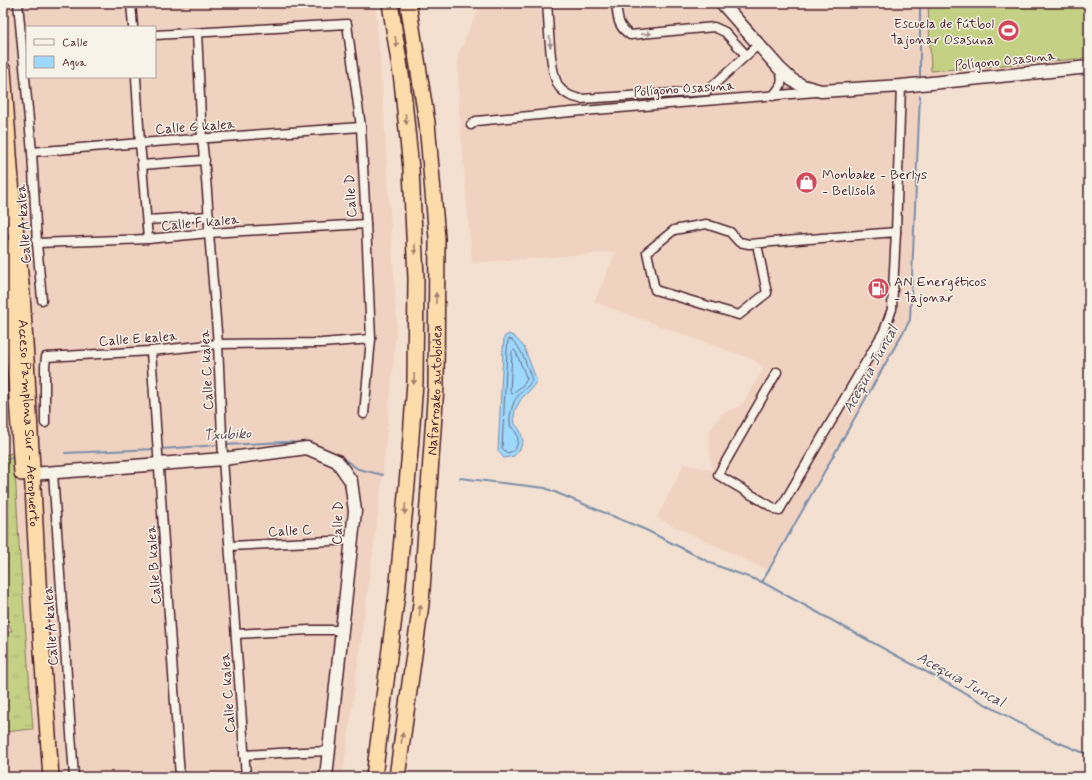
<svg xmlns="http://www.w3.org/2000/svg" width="1092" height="780" viewBox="0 0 1092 780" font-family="Mynerve,sans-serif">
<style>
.built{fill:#f0d2c1;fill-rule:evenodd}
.grass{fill:url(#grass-tufts);stroke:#877858}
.pitch{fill:#c4d185;stroke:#877858}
.water{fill:#9dd8fd;stroke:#7c8ea9}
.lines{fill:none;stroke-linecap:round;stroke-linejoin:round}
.shore{stroke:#6b697f;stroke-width:1}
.stream{stroke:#7c8ea9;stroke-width:2}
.street-casing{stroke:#4a1f2b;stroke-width:11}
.secondary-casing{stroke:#4a1f2b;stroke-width:15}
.highway-casing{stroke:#4a1f2b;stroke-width:18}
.street{stroke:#f7f3e8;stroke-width:8}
.secondary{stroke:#f7f3e8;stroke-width:12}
.highway{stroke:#fddcac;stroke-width:15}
.oneway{fill:#a0898a}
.oneway2{fill:#a47e6c}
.labels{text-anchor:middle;stroke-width:3;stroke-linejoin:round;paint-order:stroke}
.poi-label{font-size:14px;fill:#4a1f2b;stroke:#f7f3e8;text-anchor:start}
.street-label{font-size:14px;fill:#4a1f2b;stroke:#f7f3e8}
.water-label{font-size:15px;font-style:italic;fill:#5f4d60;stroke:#f7f3e8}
</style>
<defs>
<pattern id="grass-tufts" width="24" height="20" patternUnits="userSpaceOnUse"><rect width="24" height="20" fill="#c4d185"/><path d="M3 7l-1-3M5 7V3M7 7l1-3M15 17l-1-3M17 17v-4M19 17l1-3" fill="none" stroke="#aab373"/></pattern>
</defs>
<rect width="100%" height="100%" fill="#f3e0d1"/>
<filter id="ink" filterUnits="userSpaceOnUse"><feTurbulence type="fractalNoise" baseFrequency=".025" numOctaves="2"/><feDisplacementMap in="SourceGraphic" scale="8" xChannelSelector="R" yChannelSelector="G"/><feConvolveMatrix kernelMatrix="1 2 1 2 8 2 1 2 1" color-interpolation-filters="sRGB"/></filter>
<g filter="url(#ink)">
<!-- built -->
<g class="built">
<path d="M3 3H375L380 57 397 323 383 475 343 777H3V732L33 729 19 544 8 336 3 281ZM27 27H155V77H27Z"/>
<polygon points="481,3 1089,3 1089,71 920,90 910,320 767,570 657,518 684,464 712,470 708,433 722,414 742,405 764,368 754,360 594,302 616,252 472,263 459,110 458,55"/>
</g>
<!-- grass -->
<polygon class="grass" points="14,452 19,544 33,729 3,732 3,635 12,631 3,611 3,517 5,513 3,507 3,456"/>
<!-- pitch -->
<polygon class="pitch" points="928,3 1089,3 1089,58 931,71"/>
<!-- water -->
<polygon class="water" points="509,334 515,337 524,347 537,381 530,390 521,399 515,410 514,417 515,424 520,430 523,441 520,449 514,456 504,458 498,451 503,350 504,337"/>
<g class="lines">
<!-- shore -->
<g class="shore">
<path d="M510 339C521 344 528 369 532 380 528 388 522 390 518 396 515 399 513 404 512 408 510 413 509 422 511 427 512 428 515 430 515 431 521 440 517 452 507 453L502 448 507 351 508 341Z"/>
<polygon points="514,350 516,352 527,379 524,384 512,394 510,392 512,352"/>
</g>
<!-- stream -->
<g class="stream">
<polyline points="920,76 920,3"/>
<polyline points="224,445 284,442 303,443"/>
<polyline points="317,446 330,451 335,454"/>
<polyline points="160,449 220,445"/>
<polyline points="65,453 156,449"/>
<polyline points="341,457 358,469 383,475"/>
<polyline points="3,459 13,458"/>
<polyline points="460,478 545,488 646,530 715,565 762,582 1045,737 1089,755"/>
<polyline points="762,582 910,320 920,96"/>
</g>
<defs>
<g id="street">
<polyline points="18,3 32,152 37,243 42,300"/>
<polyline points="131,3 133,27"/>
<path d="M547 3C549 22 549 75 560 88 566 95 572 97 581 99L707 91 759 44"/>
<path d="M616 3C618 18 617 26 630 35L714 27 725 32 746 55"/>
<path d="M197 33C199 68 200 103 202 138 205 170 209 201 209 233L218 344 223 459 246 777"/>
<polyline points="155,35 347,24 361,127 366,224 371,339 364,414"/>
<polyline points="136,77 140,143 142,165 148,239"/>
<path d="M773 96C781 86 784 83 780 70"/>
<polyline points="471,125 476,121 571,112 816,92"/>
<polyline points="32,152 140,143 361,127"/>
<polyline points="142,165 205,160"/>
<polyline points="147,220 209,216"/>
<polyline points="896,232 901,86"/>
<polyline points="37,243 148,239 209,233 366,224"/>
<polyline points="757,244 767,293 739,315 655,290 647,252 674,230 706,224 730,232 739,242 749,244 896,232 892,309 884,331 779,511 718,475 777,372"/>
<polyline points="151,351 180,777"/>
<polyline points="45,423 45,366 46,357 151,351 218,344 322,343 371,339"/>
<polyline points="53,473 74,777"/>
<polyline points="230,546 352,540"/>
<polyline points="236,634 309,630 342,630"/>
<polyline points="244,755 278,753 329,751"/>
</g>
<g id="secondary">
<polyline points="722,3 780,69 792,80 803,86 821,91 901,86 1089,67"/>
<polyline points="32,474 223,459 307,448 337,461 351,481 355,511 326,777"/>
</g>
<g id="highway">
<path id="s1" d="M3 70 12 196 22 294 27 376 41 637 51 777"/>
<polyline points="7,247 22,473"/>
<polyline points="374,777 397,593 410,451 415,382 416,278 411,169 402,81 390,3"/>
<path id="s2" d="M397 777 421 604 436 386 437 238 427 123 408 3"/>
</g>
</defs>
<!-- street casing -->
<use href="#street" class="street-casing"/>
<!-- secondary casing -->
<use href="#secondary" class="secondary-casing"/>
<!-- highway casing -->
<use href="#highway" class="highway-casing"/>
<!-- street -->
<use href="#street" class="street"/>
<!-- secondary -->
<use href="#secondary" class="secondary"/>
<!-- highway -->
<use href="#highway" class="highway"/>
</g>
<!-- one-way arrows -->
<defs><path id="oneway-solid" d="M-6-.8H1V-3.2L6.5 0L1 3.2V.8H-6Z"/></defs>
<g class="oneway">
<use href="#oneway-solid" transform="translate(646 34) rotate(-4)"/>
<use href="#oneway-solid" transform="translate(550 42) rotate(85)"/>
</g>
<g class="oneway2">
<use href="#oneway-solid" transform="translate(396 42) rotate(82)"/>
<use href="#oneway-solid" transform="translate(406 119) rotate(83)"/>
<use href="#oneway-solid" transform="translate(415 249) rotate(87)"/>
<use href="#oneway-solid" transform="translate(436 298) rotate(-90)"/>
<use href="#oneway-solid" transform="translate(414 379) rotate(92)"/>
<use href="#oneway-solid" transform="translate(405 509) rotate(95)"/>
<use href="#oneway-solid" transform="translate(420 610) rotate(-83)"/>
<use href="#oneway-solid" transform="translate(402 738) rotate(-82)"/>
</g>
</g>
<!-- icons -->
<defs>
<symbol id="stadium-disc" viewBox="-11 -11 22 22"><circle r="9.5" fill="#d1495b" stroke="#f7f3e8"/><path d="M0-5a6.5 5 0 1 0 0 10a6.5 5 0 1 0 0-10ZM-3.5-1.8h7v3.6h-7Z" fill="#fff"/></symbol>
<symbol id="shop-disc" viewBox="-11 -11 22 22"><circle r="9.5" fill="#d1495b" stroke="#f7f3e8"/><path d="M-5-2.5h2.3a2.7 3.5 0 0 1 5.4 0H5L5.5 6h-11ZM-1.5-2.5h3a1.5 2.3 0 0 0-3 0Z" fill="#fff"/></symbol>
<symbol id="fuel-disc" viewBox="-11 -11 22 22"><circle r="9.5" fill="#d1495b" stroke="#f7f3e8"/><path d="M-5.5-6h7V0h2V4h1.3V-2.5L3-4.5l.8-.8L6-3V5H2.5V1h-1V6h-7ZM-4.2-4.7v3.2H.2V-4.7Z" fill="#fff"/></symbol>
</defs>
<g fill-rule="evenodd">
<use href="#stadium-disc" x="996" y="18" width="25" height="25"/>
<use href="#shop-disc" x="794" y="170" width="25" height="25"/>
<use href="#fuel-disc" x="866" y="276" width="25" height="25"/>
</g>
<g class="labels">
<!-- poi labels -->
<g class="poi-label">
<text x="994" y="28" text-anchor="end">Escuela de fútbol<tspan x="994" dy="16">Tajonar Osasuna</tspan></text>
<text x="822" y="179">Monbake - Berlys<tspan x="822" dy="16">- Bellsolá</tspan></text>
<text x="894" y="286">AN Energéticos<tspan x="894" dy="16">- Tajonar</tspan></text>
</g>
<!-- street labels -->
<g class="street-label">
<text transform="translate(1005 60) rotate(-6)" y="5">Polígono Osasuna</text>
<text transform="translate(684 88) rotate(-4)" y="5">Polígono Osasuna</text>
<text transform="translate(195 126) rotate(-4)" y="5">Calle G kalea</text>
<text transform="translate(350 196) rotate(-93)" y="5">Calle D</text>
<text transform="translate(200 222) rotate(-5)" y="5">Calle F kalea</text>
<text transform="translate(23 224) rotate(-94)" y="5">Calle A kalea</text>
<text transform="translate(138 338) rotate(-4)" y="5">Calle E kalea</text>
<text transform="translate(206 370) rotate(-93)" y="5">Calle C kalea</text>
<text dy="5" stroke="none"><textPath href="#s2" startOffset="389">Nafarroako autobidea</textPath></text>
<text dy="5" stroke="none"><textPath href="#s1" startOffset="354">Acceso Pamplona Sur - Aeropuerto</textPath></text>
<text transform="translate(337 523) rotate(-88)" y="5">Calle D</text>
<text transform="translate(290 530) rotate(-3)" y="5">Calle C</text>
<text transform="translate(153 565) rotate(-94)" y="5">Calle B kalea</text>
<text transform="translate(50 626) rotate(-94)" y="5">Calle A kalea</text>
<text transform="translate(227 693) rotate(-94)" y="5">Calle C kalea</text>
</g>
<!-- water labels -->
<g class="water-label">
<text transform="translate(870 369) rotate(-61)" y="5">Acequia Juncal</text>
<text transform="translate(227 434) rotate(-3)" y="5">Txubiko</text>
<text transform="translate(961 679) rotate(29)" y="5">Acequia Juncal</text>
</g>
</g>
<!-- margin -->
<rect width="1092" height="780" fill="none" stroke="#f7f3e8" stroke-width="16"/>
<rect x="8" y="8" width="1076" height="764" fill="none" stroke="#4a1f2b" stroke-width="1.5" filter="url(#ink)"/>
<!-- legend -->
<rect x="26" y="26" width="130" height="52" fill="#f7f3e8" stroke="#b29e9c"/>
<rect x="34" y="39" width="20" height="6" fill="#f7f3e8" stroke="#b29e9c"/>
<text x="62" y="46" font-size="12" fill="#4a1f2b">Calle</text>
<rect x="34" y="56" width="20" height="12" fill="#9dd8fd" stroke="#b29e9c"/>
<text x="62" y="66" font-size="12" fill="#4a1f2b">Agua</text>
</svg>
